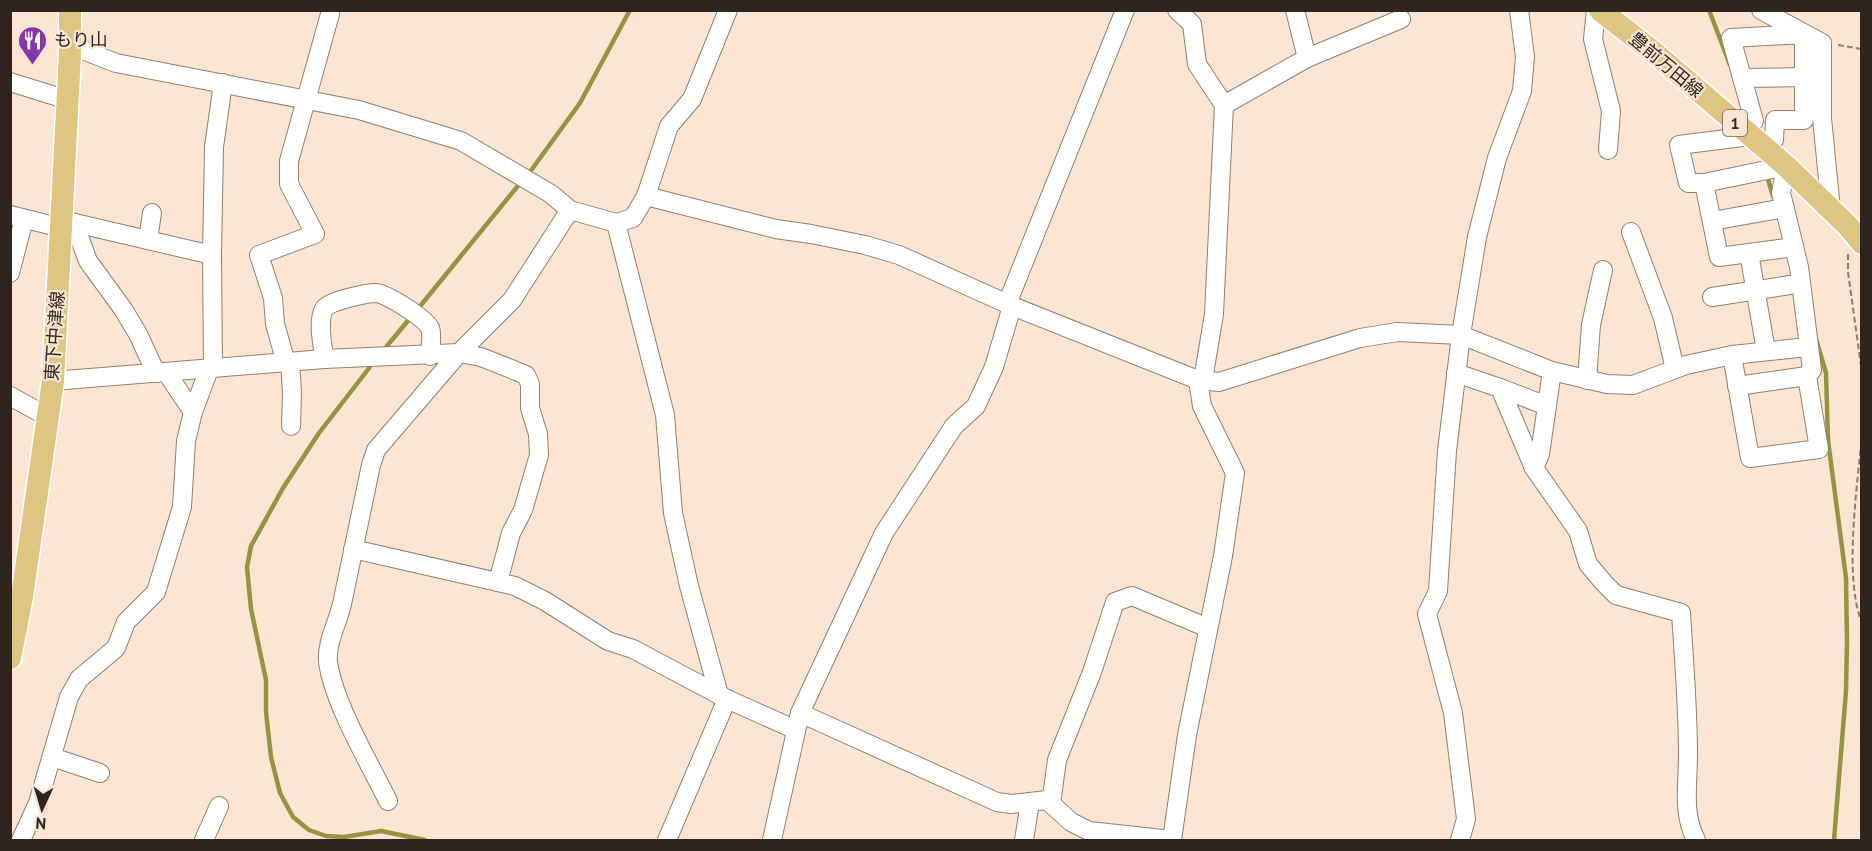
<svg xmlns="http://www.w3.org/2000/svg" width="1872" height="851" viewBox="0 0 1872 851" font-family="'PT Sans','Noto Sans JP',sans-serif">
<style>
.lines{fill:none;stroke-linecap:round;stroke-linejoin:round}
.stream{stroke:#969441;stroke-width:4.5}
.minor-casing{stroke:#927f6d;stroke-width:20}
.major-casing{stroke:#fff;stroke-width:25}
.path{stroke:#8b7d70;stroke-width:2;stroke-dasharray:6 3;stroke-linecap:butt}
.minor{stroke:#fff;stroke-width:18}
.major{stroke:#dfc582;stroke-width:22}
.labels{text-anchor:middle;stroke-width:4.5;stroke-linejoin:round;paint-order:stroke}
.shield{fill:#fce6d3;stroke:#6b5f54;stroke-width:1.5}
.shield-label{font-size:16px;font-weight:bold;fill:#2d251e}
.poi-label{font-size:18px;fill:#2d251e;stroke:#fce6d3;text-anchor:start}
.street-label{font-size:18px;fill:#2d251e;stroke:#fce6d3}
</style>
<rect width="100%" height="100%" fill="#fce6d3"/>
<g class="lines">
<!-- stream -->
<g class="stream">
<polyline points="1709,10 1730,65"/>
<polyline points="527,176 580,103 630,10"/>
<polyline points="1767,176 1773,196"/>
<polyline points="417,310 521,182"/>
<polyline points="1816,339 1826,373 1828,440 1846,578 1847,642 1846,691 1834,840"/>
<polyline points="382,352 411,317"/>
<polyline points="373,363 319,433 283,488 251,546 247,567 251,609 266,680 266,712 271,757 280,793 293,817 309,830 326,836 344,837 381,831 425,840"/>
</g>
<defs>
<g id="minor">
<polyline points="1177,10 1192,24 1197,64 1224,105 1214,314 1203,380"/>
<polyline points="1295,10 1307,58"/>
<polyline points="1596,10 1593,39 1611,111 1608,150"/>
<polyline points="1761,10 1822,43 1822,118 1831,210"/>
<polyline points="70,45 116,63 359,110 461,141 551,194 570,210 616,223 633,218 646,196 776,229 811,234 865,245 899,255 1012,306 1198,380 1219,382 1360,338 1397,332 1461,335 1552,371 1607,384 1633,385 1686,365 1732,355 1808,347"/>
<polyline points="1742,78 1804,77"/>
<polyline points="10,82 68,100"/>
<polyline points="1224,105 1307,58 1401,19"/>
<polyline points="1754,121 1731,38 1804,34 1804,120 1775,120 1774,140 1766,149"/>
<polyline points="1750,136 1679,145 1688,183 1704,183 1719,257 1794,247"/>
<polyline points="1704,183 1786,166 1781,193 1799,267 1812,370 1807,376 1819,449 1750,458 1732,355"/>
<polyline points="646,196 669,126 692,99 728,10"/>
<polyline points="10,215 62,228"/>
<polyline points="62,220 212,255 213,368"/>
<polyline points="1712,221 1785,208"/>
<polyline points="74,223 88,261 123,309 138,334 156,373"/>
<polyline points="616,223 665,415 673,513 689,586 719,695"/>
<polyline points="1631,232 1663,318 1675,369"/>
<polyline points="148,240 152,213"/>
<polyline points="1749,253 1766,351"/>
<polyline points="212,255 214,147 223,83"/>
<polyline points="10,273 24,219"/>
<polyline points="1712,297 1790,285"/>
<polyline points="1007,304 1125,10"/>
<path d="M324 359C323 345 317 322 324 309 328 301 367 293 376 293 387 294 425 318 430 328 433 335 430 348 430 356"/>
<polyline points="290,362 292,393 291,426"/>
<polyline points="286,363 275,324 273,298 259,255 315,234 289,184 289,161 330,14"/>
<polyline points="166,372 193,412"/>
<path d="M1456 373 1500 388 1534 468 1578 531 1588 564 1604 583 1616 595 1681 613C1684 660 1688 708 1688 755 1688 785 1682 813 1696 840"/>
<polyline points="1587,380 1591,325 1603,270"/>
<polyline points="53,381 324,359 459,353 512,300 570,210"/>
<polyline points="1737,386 1807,376"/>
<polyline points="1500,388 1547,406"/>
<polyline points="10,396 48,417"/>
<polyline points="1534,468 1540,454 1552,371"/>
<polyline points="353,549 515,586 545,601 608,641 633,649 727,699 796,730"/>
<polyline points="800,713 997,802 1011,804 1047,800 1071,822 1089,831 1172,840"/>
<polyline points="52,757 100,773"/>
<path d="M388 801C369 762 334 704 328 662 326 643 338 622 342 604 352 558 361 511 371 465L376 450 459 353 481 357 526 375 530 384V408L538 434 539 455 523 510 511 533 498 582"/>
<polyline points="1051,804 1057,760 1092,672 1115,602 1132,596 1208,628"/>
<polyline points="21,840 38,803 69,697 79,679 116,648 126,622 156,592 182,507 186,441 193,412 209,369"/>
<polyline points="204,840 219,806"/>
<polyline points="667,840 727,699"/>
<polyline points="772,840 800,713 884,533 954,426 976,406 994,367 1012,306"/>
<polyline points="1024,840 1030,802"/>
<polyline points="1172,840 1187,735 1223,556 1235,473 1202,406 1198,380"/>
<polyline points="1460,840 1466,819 1453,713 1427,614 1438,591 1447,451 1461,335 1477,237 1497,158 1522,91 1525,57 1519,10"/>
</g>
<g id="major">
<polyline points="1600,10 1657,55 1786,166 1848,226 1862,243"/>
<polyline points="10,658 22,597 53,381 70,54 70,10"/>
</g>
</defs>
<!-- minor casing -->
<use href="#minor" class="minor-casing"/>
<!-- major casing -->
<use href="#major" class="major-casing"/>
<!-- path -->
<g class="path">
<polyline points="1838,45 1862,49"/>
<polyline points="1848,254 1848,272 1862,373"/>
<path d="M1862 432C1858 485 1843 576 1862 623"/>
</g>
<!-- minor -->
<use href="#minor" class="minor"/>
<!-- major -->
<use href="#major" class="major"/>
</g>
<!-- icons -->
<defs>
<symbol id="restaurant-pin" viewBox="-11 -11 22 30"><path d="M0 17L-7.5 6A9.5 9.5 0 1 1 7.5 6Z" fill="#8437a8" stroke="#fce6d3"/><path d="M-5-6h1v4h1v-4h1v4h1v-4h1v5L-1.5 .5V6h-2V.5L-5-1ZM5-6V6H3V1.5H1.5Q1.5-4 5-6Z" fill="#fff"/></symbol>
</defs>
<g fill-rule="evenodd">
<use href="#restaurant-pin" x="16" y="24" width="33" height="45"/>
</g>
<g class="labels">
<!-- shield labels -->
<rect class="shield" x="1723" y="110" width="24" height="26" rx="4.5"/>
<g class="shield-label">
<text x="1735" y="129">1</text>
</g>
<!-- poi labels -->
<g class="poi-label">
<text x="54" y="46">もり山</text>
</g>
<!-- street labels -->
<g class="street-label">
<text transform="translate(1666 65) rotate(40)" y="6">豊前万田線</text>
<text transform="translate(55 336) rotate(-86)" y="6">東下中津線</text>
</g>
</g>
<!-- border -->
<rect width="1872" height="851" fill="none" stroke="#2d251e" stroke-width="24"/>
<!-- north arrow -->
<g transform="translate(42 809) rotate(184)" stroke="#fce6d3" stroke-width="4.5" paint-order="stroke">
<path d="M0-4.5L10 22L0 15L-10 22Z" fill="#2d251e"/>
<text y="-9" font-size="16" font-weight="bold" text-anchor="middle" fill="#2d251e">N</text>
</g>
</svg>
